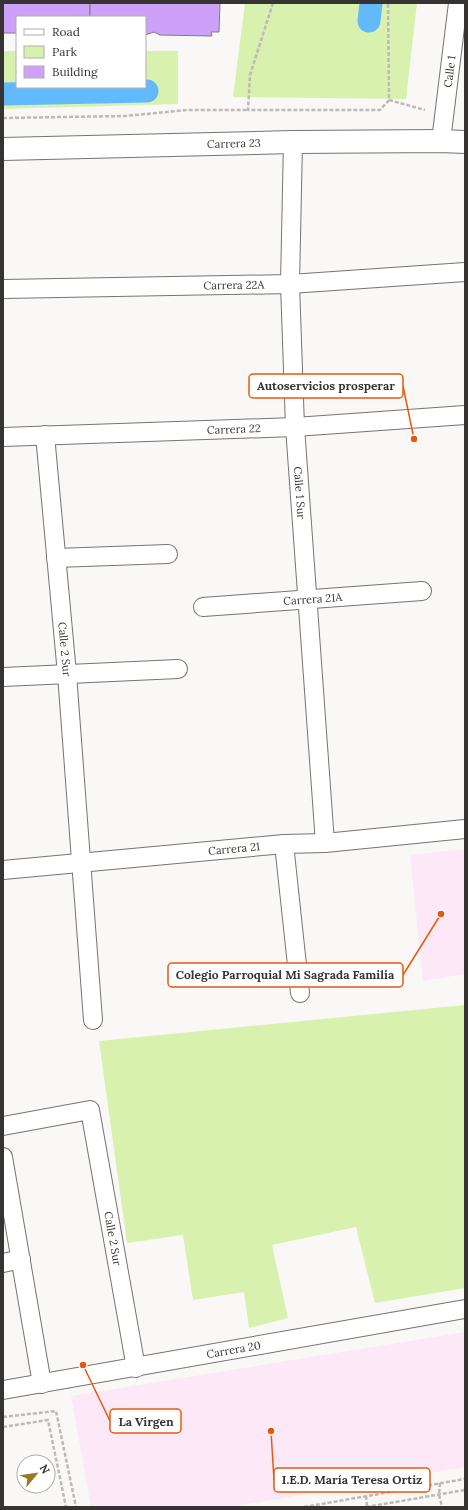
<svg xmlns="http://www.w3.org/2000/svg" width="468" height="1510" viewBox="0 0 468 1510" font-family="Lora,serif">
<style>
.education{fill:#fce8f7}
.green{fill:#d8f1af}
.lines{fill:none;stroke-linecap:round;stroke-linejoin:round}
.canal{stroke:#62bafd;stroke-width:23}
.building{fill:#cea1f8;stroke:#7e7d80}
.minor-casing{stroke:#757471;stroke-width:20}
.tertiary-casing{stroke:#757471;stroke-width:24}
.path{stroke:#bcbab8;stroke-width:2.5;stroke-dasharray:4 2;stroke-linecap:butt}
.minor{stroke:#fff;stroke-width:18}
.tertiary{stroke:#fff;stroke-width:22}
.labels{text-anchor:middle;stroke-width:3;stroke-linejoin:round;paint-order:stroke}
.street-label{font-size:11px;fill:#353433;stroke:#fff}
.leader{fill:none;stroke:#e8590c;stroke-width:1.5}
.callout-dot{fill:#e8590c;stroke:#fff;stroke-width:1.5}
.callout{fill:#fff;stroke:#e8590c;stroke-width:1.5}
.callout-label{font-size:12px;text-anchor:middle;font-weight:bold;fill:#353433}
</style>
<rect width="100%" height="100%" fill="#faf8f6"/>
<!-- education -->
<g class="education">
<polygon points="465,849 465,974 423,981 410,855"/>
<polygon points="465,1332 465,1467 230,1507 91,1507 71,1396"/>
</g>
<!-- green -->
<g class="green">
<polygon points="245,3 417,3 406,99 233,97"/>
<polygon points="3,51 17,51 17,87 145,87 145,51 178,51 178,104 3,109"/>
<polygon points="465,1005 465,1288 375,1303 356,1227 272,1245 288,1318 249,1328 244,1292 193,1300 183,1235 127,1243 99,1041"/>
</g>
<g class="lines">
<!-- canal -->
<g class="canal">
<polyline points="369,21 371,3"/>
<polyline points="3,94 147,91"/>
</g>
</g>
<!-- building -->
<g class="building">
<polygon points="3,3 90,3 90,17 17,17 17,33 3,33"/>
<polygon points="90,3 220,3 219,32 211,32 212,36 160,35 154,32 145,35 145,17 90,17"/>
</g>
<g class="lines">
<defs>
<g id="minor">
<path id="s1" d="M441 141 458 3"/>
<path id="s2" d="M293 142 290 284 295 427 325 843"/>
<path id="s3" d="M3 289 290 284 465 272"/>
<path id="s4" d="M45 435 67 674 93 1020"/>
<path id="s5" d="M3 437 295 427 465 415"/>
<polyline points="56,558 168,554"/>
<path id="s6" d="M203 607 422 591"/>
<polyline points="3,677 178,669"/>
<polyline points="284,844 300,993"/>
<path id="s7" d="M3 870 284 844 325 843 465 829"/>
<path id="s8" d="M3 1126 90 1110 136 1368"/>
<polyline points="3,1157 42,1384"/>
<polyline points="3,1263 21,1259"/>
<path id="s9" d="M3 1390 465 1309"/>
</g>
<g id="tertiary">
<path id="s10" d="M3 149 293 142 441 141 465 142"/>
</g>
</defs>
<!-- minor casing -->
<use href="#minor" class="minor-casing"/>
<!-- tertiary casing -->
<use href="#tertiary" class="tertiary-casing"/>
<!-- path -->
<g class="path">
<polyline points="273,3 250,75 248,110 380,110 389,100 388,3"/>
<polyline points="389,100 425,110"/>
<polyline points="3,118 125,116 187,110 248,110"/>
<polyline points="3,1417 56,1411 76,1507"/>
<polyline points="3,1427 48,1420 66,1507"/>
<polyline points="440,1483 439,1495 442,1507"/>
<polyline points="366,1496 367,1507"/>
<polyline points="304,1507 465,1479"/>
<polyline points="366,1507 465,1490"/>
</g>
<!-- minor -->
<use href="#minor" class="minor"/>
<!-- tertiary -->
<use href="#tertiary" class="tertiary"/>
</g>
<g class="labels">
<!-- street labels -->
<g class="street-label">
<text dy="4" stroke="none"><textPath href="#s1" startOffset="70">Calle 1</textPath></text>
<text dy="4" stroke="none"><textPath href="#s10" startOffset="231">Carrera 23</textPath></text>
<text dy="4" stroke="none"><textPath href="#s3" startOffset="231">Carrera 22A</textPath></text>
<text dy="4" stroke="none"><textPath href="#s5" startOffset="231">Carrera 22</textPath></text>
<text dy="4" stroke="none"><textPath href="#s2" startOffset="351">Calle 1 Sur</textPath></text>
<text dy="4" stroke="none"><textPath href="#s6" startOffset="110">Carrera 21A</textPath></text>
<text dy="4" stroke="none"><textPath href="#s4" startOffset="215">Calle 2 Sur</textPath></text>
<text dy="4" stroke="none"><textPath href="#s7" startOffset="232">Carrera 21</textPath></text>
<text dy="4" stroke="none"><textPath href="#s8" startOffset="219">Calle 2 Sur</textPath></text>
<text dy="4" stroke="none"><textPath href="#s9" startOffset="234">Carrera 20</textPath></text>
</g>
</g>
<!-- callouts -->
<path class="leader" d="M414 439L403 386M441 914L403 975M83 1365L110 1421M271 1431L274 1480"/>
<g class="callout-dot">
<circle cx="414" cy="439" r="4"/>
<circle cx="441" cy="914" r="4"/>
<circle cx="83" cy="1365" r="4"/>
<circle cx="271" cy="1431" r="4"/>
</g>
<g class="callout">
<rect x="249" y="374" width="154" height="24" rx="4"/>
<rect x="168" y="963" width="235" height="24" rx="4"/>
<rect x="110" y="1409" width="71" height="24" rx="4"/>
<rect x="274" y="1468" width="156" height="24" rx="4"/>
</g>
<g class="callout-label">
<text x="326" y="390">Autoservicios prosperar</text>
<text x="285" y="979">Colegio Parroquial Mi Sagrada Familia</text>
<text x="146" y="1426">La Virgen</text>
<text x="352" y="1484">I.E.D. María Teresa Ortiz</text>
</g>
<!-- border -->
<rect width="468" height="1510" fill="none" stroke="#353433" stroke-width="8"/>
<!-- legend -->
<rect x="16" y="16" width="130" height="72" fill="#ffffff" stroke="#aeaead"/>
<rect x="24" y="29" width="20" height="6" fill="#ffffff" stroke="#aeaead"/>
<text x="52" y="36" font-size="12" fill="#353433">Road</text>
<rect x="24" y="46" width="20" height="12" fill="#d8f1af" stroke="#aeaead"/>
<text x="52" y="56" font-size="12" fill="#353433">Park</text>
<rect x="24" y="66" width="20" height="12" fill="#cea1f8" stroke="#aeaead"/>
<text x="52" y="76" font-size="12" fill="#353433">Building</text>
<!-- north arrow -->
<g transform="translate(36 1474) rotate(61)"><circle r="19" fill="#ffffff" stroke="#aeaead"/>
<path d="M0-3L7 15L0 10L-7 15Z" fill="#987821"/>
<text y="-6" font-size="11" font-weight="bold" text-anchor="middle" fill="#353433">N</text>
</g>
</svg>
